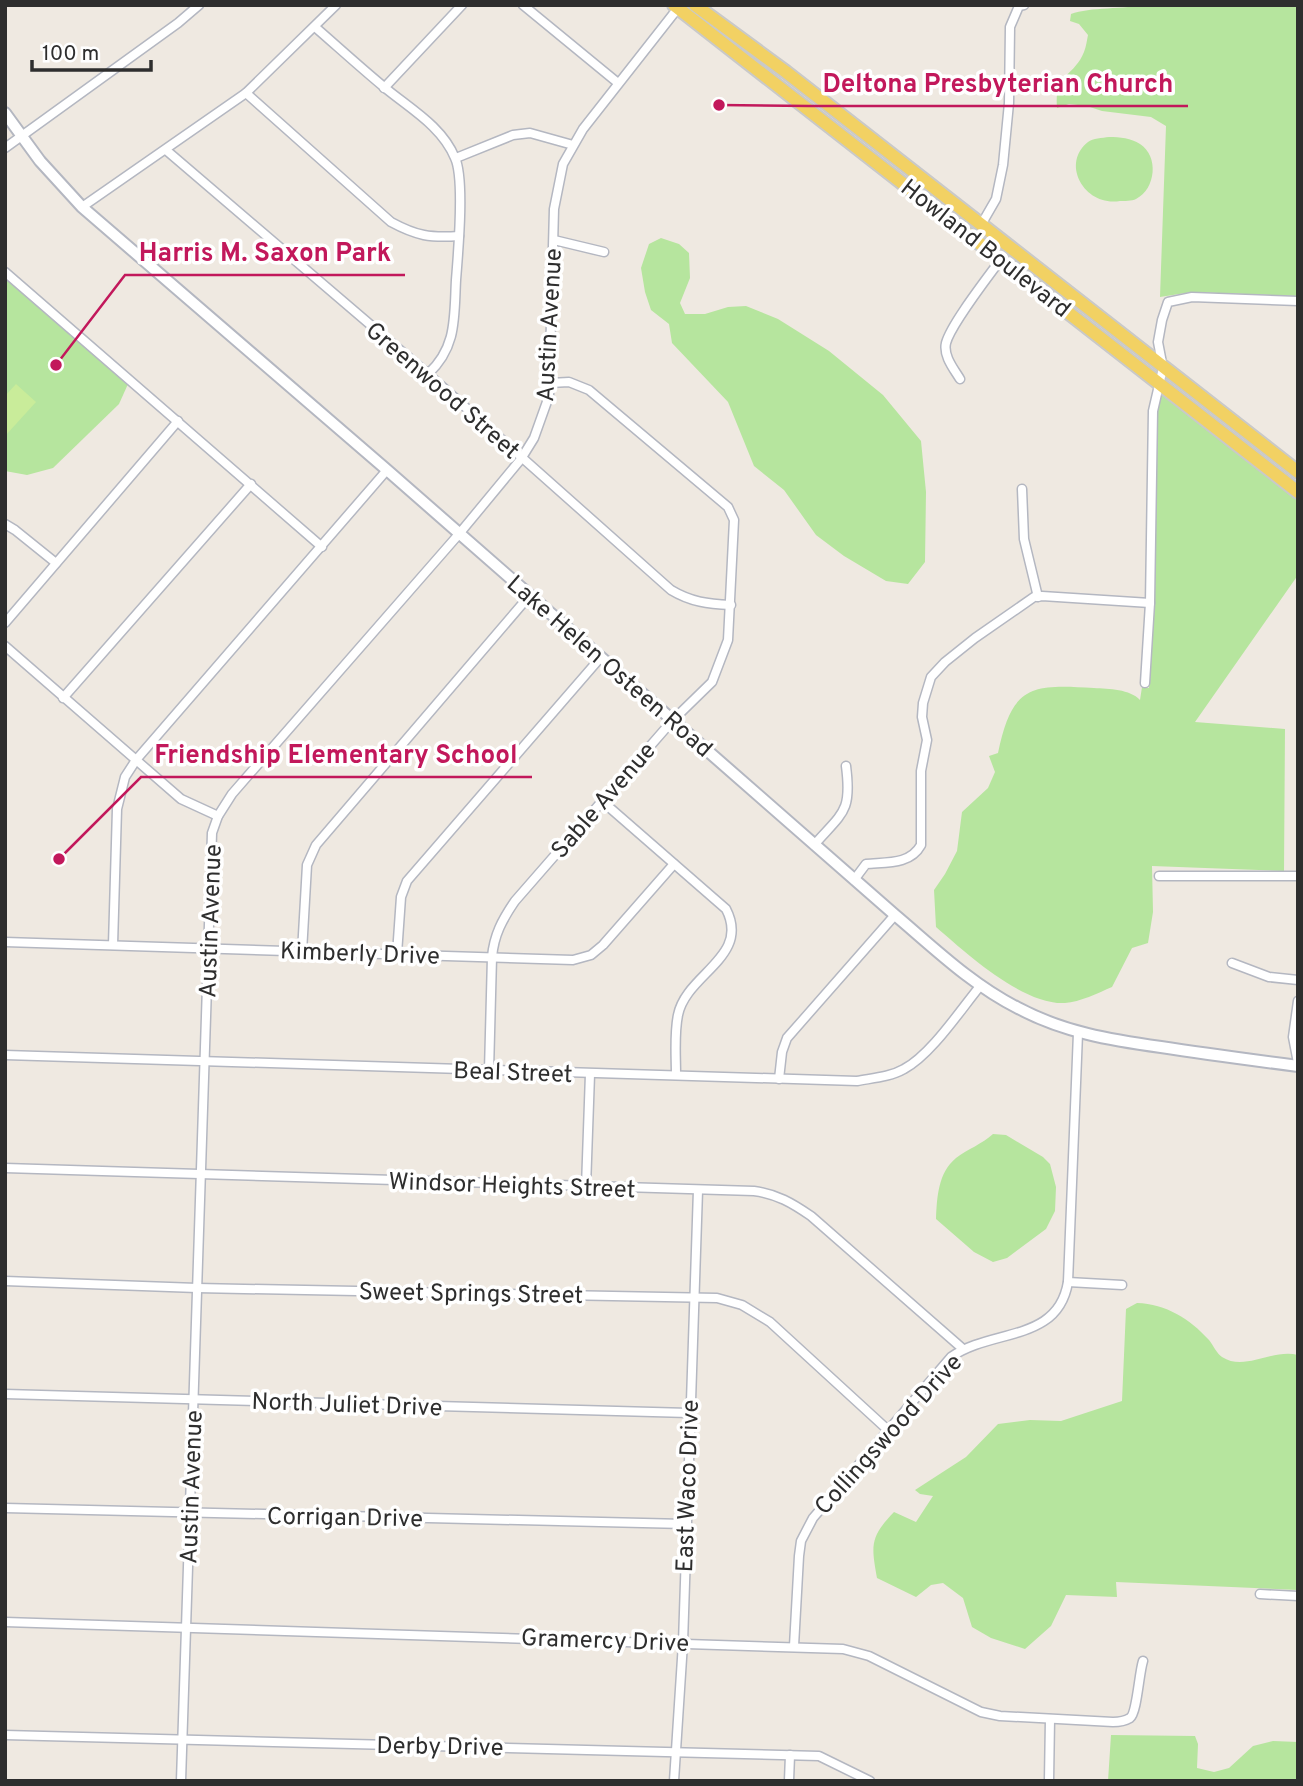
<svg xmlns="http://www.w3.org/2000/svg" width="1303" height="1786" viewBox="0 0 1303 1786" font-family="Overpass,sans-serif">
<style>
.green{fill:#b6e59e}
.pitch{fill:#c9ec9a}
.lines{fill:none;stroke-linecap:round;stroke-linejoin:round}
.street-casing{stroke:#b4b7c1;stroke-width:11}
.secondary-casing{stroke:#b4b7c1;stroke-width:14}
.primary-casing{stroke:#c9c9c9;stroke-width:16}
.street{stroke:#fff;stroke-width:8}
.secondary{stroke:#fff;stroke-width:10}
.primary{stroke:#f2d163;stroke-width:12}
.labels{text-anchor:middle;stroke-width:7;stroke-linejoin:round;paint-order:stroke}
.street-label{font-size:24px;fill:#2e2e2e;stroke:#fff}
.leader{fill:none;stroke:#c2185b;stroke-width:2.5}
.callout-dot{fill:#c2185b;stroke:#fff;stroke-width:2.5}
.callout-label{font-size:26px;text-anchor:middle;font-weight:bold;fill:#c2185b;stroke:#fff;stroke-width:7;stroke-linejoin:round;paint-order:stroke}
</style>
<rect width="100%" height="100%" fill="#efe9e1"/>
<!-- green -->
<g class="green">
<path d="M1147 5H1298V296L1192 292 1160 297 1166 126 1151 117 1102 111 1087 106 1069 104 1057 108C1054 73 1074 77 1084 52 1086 47 1087 40 1088 35L1079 24 1070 21 1071 14C1090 7 1124 9 1147 5Z"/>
<path d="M1109 137C1120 137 1131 138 1140 144 1159 156 1156 189 1136 199 1132 201 1124 201 1120 201 1085 207 1060 164 1088 142 1093 138 1102 138 1109 137Z"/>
<polygon points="661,238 679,244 689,253 690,278 680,303 685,314 705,314 728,307 746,306 778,319 829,351 883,395 921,441 926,492 925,562 908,584 886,581 844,556 816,535 784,490 754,466 728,402 672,343 669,324 651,310 645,292 641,268 649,244"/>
<polygon points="5,276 128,384 119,404 53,468 27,475 5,471"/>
<path d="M1162 392 1298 498V575L1195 722 1285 729 1284 871 1152 866 1153 912 1148 943 1132 948 1112 987C1098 993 1080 1002 1065 1003 1023 1005 967 954 936 927L934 890 945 874 957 851 962 812 988 788 995 772 989 756 998 753C1012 685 1031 684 1094 688 1109 689 1130 689 1140 700L1142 687 1149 688 1154 599 1157 412Z"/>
<path d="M993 1134 1006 1135 1043 1157 1050 1164 1056 1187 1055 1211 1046 1229 1007 1258 993 1262 974 1252 936 1219C937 1197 938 1173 956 1158 968 1149 982 1144 993 1134Z"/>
<path d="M1137 1303C1166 1304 1190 1319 1209 1340 1213 1345 1217 1354 1222 1357 1245 1372 1273 1348 1298 1355V1590L1116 1582 1117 1597 1066 1595 1051 1626 1025 1649 991 1638 972 1627 963 1598 943 1583 931 1585 916 1597 877 1578C871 1545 870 1537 894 1512L916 1522 933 1496 920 1494 915 1490 966 1457 998 1424 1030 1420 1061 1421 1122 1401 1126 1309Z"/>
<polygon points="1111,1735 1195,1736 1198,1744 1197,1768 1214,1772 1229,1768 1253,1746 1273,1741 1298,1742 1298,1781 1108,1781"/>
</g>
<!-- pitch -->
<polygon class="pitch" points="16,384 36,402 6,435 5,396"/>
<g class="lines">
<defs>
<g id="street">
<polyline points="523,5 618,83"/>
<path d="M315 27C338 47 361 68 384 87 409 108 442 126 455 158 465 179 458 254 456 280 454 318 457 347 428 374"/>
<polyline points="384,88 462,5"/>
<path d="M246 93 391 222C417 236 430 238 459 236"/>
<polyline points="5,148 178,23 199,5"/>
<path d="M166 150 428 374 671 590C691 602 708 604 731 605"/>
<polyline points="456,158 513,135 530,133 573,145"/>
<polyline points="82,207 246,93 336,5"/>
<polyline points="981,225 996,199 1003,165 1009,103 1010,27 1019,6 1024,5"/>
<polyline points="554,240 604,252"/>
<polyline points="5,272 322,547"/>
<path d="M960 379C954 369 943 356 946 343 951 324 988 277 1001 259"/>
<polyline points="1022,489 1024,539 1038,597"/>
<polyline points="5,524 15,530 56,563"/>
<polyline points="5,623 178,421"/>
<polyline points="5,646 181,799 218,816"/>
<polyline points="1145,683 1150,603 1153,411 1163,368 1158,342 1162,320 1168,302 1192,297 1298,301"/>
<polyline points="63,698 251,484"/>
<path d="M602 801 726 909C751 957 686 974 678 1015 674 1034 676 1056 676 1075"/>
<path d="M814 845C843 812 852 812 846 766"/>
<polyline points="1159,876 1298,876"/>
<path d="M854 880 866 864C886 862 910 865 921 845V771L927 740 922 717 923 703 931 677 945 662 975 638 1034 597 1042 596 1150 603"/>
<polyline points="5,942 573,960 591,955 603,945 674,864"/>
<polyline points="113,945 117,809 125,777 136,760 387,470"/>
<polyline points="302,952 307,865 316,845 530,595"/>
<polyline points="397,954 401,897 407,881 601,657"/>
<polyline points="1232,963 1269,977 1298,980"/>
<polyline points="1298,1001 1293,1037 1298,1063"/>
<path d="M5 1055 857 1081C873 1078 890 1077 904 1069 931 1055 961 1009 981 985"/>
<path d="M489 1071 492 957C494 935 502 920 515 901L672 721 712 682 728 640 734 520 728 507 589 390 569 382 550 383"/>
<polyline points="779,1079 782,1052 787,1038 895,915"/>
<path d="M5 1168 754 1191C777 1194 792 1203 811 1216L963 1349"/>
<polyline points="586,1187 590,1074"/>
<polyline points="5,1281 197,1288 717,1298 742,1305 770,1322 889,1431"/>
<polyline points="1068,1282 1122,1285"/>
<polyline points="5,1394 689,1413"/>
<polyline points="5,1508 685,1524"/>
<polyline points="1260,1594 1298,1596"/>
<path d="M5 1622 843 1649 869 1656 981 1712 1000 1716 1113 1722C1118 1722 1125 1721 1130 1718 1137 1713 1139 1673 1143 1661"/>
<path d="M794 1646 799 1556 801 1541 813 1518 951 1357C992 1328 1058 1343 1068 1282L1078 1033"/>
<polyline points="5,1735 819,1756 870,1781"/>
<polyline points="181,1781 212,833 218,816 232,794 459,534 521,459 534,438 549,396 554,209 563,164 583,129 678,8"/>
<polyline points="674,1781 683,1643 698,1190"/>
<polyline points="789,1781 790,1755"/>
<polyline points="1049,1781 1050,1719"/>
</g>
<path id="secondary" d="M5 113 40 161 82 207 387 470 895 915C934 948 972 985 1018 1008 1063 1032 1110 1040 1161 1047 1206 1054 1252 1060 1298 1066"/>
<g id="primary">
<polyline points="674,5 1298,492"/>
<polyline points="695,5 786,72 1298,472"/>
</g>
</defs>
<!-- street casing -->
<use href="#street" class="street-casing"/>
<!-- secondary casing -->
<use href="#secondary" class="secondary-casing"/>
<!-- primary casing -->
<use href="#primary" class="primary-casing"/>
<!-- street -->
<use href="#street" class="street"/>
<!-- secondary -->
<use href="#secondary" class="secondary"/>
<!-- primary -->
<use href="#primary" class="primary"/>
</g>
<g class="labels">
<!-- street labels -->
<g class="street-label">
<text transform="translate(986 248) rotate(38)" y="8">Howland Boulevard</text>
<text transform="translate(549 325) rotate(-87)" y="8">Austin Avenue</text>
<text transform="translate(443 390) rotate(41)" y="8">Greenwood Street</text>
<text transform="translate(610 666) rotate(41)" y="8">Lake Helen Osteen Road</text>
<text transform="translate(603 800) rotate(-49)" y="8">Sable Avenue</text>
<text transform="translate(210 921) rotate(-88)" y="8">Austin Avenue</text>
<text transform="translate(360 953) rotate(2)" y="8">Kimberly Drive</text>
<text transform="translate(513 1072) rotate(2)" y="8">Beal Street</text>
<text transform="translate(512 1185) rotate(2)" y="8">Windsor Heights Street</text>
<text transform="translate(471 1293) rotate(1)" y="8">Sweet Springs Street</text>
<text transform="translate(347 1404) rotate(2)" y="8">North Juliet Drive</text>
<text transform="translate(888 1434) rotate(-48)" y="8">Collingswood Drive</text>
<text transform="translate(687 1486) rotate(-88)" y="8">East Waco Drive</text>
<text transform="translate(191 1487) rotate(-88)" y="8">Austin Avenue</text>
<text transform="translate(345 1517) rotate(1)" y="8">Corrigan Drive</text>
<text transform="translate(605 1640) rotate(2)" y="8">Gramercy Drive</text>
<text transform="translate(440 1746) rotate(1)" y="8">Derby Drive</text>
</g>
</g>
<!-- callouts -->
<path class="leader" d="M719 105L809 106H1188M56 365L125 275H405M59 859L141 777H532"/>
<g class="callout-dot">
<circle cx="719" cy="105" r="7"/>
<circle cx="56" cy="365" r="7"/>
<circle cx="59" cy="859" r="7"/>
</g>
<g class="callout-label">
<text x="998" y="92">Deltona Presbyterian Church</text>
<text x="265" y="261">Harris M. Saxon Park</text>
<text x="336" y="763">Friendship Elementary School</text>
</g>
<!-- border -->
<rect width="1303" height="1786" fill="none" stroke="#2e2e2e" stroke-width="14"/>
<!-- scale -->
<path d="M32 60v10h119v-10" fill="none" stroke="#2e2e2e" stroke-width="3.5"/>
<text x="42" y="60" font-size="21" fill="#2e2e2e" stroke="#ffffff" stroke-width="5" paint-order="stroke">100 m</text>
</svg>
